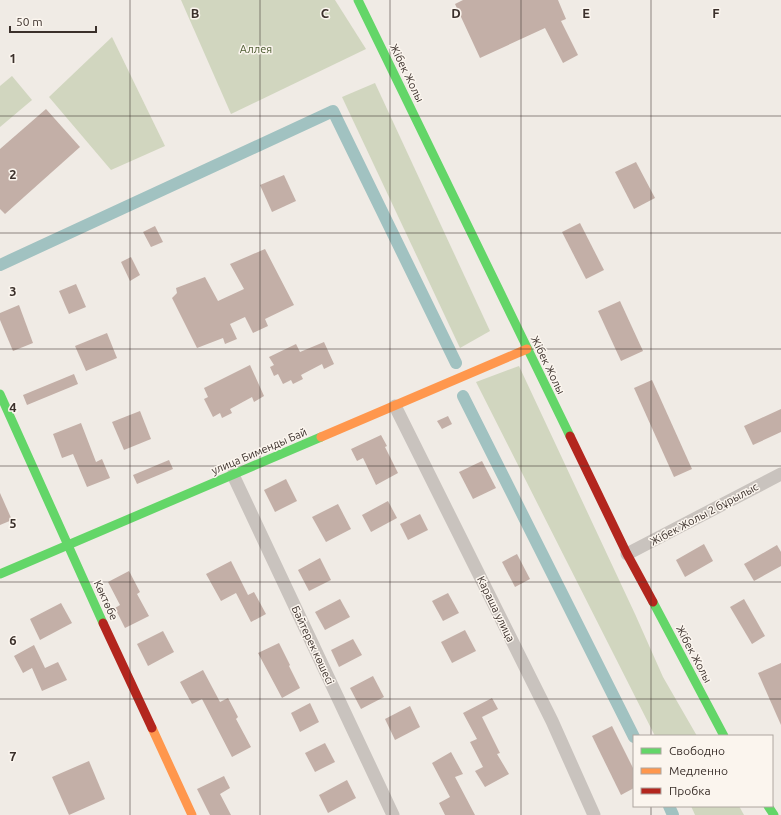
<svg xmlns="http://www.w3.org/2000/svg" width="781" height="815" viewBox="0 0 781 815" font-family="Ubuntu,sans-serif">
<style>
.green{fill:#d1d6bf}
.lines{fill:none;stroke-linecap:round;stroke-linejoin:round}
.canal{stroke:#a1c2c1;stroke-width:12}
.building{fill:#c3afa7}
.street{stroke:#c9c3be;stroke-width:13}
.fast{stroke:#63d668;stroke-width:9}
.slow{stroke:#ff974d;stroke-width:9}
.jam{stroke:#b3261e;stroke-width:9}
.grid{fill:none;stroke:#3b302b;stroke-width:1;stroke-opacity:0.55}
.labels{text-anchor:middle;stroke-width:3;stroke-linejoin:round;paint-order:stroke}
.park-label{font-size:11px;fill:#4a5a2e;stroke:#fbf5ee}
.street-label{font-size:11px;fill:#3b302b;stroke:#fbf5ee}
.grid-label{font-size:13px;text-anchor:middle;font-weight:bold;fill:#3b302b;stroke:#fbf5ee;stroke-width:3;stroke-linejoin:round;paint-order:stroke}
</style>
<rect width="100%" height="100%" fill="#f0ebe5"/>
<!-- green -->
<g class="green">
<polygon points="181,0 335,0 366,49 231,114"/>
<polygon points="112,37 165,146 111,170 49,97"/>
<polygon points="12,76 32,100 0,127 0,86"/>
<polygon points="375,83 490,331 460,348 342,97"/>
<polygon points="519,366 635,614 663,677 697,736 655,736 476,382"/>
<polygon points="691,806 739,806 744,815 695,815"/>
</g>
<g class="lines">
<!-- canal -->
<g class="canal">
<polyline points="0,265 333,111 456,363"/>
<polyline points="463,396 634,737"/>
<polyline points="669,806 673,815"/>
</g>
</g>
<!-- building -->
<g class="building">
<polygon points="463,0 558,0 566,19 561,21 578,55 563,63 545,28 480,58 455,4"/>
<polygon points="46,109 80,147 5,214 0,209 0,149"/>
<polygon points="636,162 655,198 634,209 615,172"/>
<polygon points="284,175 296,201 272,212 260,185"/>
<polygon points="580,223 604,270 586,279 562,232"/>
<polygon points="155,226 163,242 151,247 143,232"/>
<polygon points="265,249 294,305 265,319 268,326 253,333 245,317 230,324 237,339 225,344 223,338 197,348 172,298 177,293 176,288 205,277 218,301 244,289 230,264"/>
<polygon points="131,257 140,275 130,281 121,262"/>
<polygon points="76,284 86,307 69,314 59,291"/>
<polygon points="620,301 643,351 621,361 598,311"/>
<polygon points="19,305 33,343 13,351 0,320 0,313"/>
<polygon points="107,333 117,358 86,371 75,346"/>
<polygon points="324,342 334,364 324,369 322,364 301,375 303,379 293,384 291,380 283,384 278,374 274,376 270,367 274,365 269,357 296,344 300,352"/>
<polygon points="250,365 264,396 254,402 252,397 230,409 232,413 222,418 220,413 213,417 204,399 208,397 204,388"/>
<polygon points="74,374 78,384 27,405 23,395"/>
<polygon points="652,380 692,469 674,477 634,388"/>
<polygon points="781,409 781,432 753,445 744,426"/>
<polygon points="140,411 151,439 124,450 112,422"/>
<polygon points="448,416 452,424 442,429 437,421"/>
<polygon points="81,423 96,462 102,459 110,478 87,487 73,454 62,458 53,434"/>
<polygon points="381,435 387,446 385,447 398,473 376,485 363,458 357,461 351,449"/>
<polygon points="169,460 173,469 137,484 133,475"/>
<polygon points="482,461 496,488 473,499 459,472"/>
<polygon points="286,479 297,501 275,512 264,490"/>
<polygon points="0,493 12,520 0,525"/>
<polygon points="388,501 397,518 371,532 362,515"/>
<polygon points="338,504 351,529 326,542 312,517"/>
<polygon points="420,514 428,530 408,540 400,524"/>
<polygon points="704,544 713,561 685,577 676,560"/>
<polygon points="777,545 781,552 781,566 754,581 744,564"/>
<polygon points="517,554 530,579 515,587 502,562"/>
<polygon points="320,558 331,580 309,591 298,570"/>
<polygon points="231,561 248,595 254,592 266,614 251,622 236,593 221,601 206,574"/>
<polygon points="129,571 140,592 137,594 149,616 125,628 115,608 120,605 108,582"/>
<polygon points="448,593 459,613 443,621 432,601"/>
<polygon points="340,599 350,617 325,630 315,612"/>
<polygon points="744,599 765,636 752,644 730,607"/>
<polygon points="61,603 72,623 40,640 30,619"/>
<polygon points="465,630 476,651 452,663 441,642"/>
<polygon points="163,631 174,652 148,666 137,644"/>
<polygon points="353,639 362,655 339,667 331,650"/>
<polygon points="279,643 290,665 289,666 300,688 282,698 258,653"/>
<polygon points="34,645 45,668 58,662 67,680 42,691 32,668 23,673 14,656"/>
<polygon points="781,663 781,725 758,673"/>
<polygon points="203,670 220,702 228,698 238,717 236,719 251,747 232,757 202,699 192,704 180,682"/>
<polygon points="373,676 384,697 361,709 350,688"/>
<polygon points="492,698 498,709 482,717 500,753 497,754 509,774 485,787 475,771 483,767 470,742 477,739 463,713"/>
<polygon points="310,703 319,722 300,732 291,713"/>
<polygon points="410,706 420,727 395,740 385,719"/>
<polygon points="612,726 634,770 634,788 621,795 592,736"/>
<polygon points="325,743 335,762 315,772 305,753"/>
<polygon points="451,752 463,774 455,777 475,815 445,815 439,803 450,797 432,763"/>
<polygon points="89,761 105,799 69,815 52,777"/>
<polygon points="224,776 230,788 220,794 231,815 210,815 197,789"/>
<polygon points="347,780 356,798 328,813 319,795"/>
</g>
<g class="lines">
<!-- street -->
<g class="street">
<polyline points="395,406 552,721 594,815"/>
<polyline points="233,475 393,815"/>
<polyline points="627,554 781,474"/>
</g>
<!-- fast -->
<g class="fast">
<polyline points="358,0 570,436"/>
<polyline points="0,394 103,623"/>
<polyline points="0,574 321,437"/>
<polyline points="653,602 724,736"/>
<polyline points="768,806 774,815"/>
</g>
<!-- slow -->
<g class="slow">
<polyline points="321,437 527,349"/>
<polyline points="152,728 192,815"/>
</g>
<!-- jam -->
<g class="jam">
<polyline points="570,436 627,554 653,602"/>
<polyline points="103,623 152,728"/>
</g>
</g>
<!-- grid -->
<path class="grid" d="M130 0V815M260 0V815M390 0V815M521 0V815M651 0V736M0 116H781M0 233H781M0 349H781M0 466H781M0 582H781M0 699H781M651 806V815"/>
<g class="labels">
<!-- park labels -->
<g class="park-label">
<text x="256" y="53">Аллея</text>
</g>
<!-- street labels -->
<g class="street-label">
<text transform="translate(407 73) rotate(64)" y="4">Жібек Жолы</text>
<text transform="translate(548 365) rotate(64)" y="4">Жібек Жолы</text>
<text transform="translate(259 451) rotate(-23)" y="4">улица Бименды Бай</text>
<text transform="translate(704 514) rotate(-28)" y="4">Жібек Жолы 2 бұрылыс</text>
<text transform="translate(106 600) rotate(65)" y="4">Көктөбе</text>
<text transform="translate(496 609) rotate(64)" y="4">Караша улица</text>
<text transform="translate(313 645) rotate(65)" y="4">Бәйтерек көшесі</text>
<text transform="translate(694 654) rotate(62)" y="4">Жібек Жолы</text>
</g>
</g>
<g class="grid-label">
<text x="195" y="18">B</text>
<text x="325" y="18">C</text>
<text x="456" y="18">D</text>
<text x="586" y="18">E</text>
<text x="716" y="18">F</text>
<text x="13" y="63">1</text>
<text x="13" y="179">2</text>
<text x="13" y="296">3</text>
<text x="13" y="412">4</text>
<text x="13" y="528">5</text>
<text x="13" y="645">6</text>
<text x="13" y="761">7</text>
</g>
<!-- legend -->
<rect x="633" y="735" width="140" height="72" fill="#fbf5ee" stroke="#aea6a0"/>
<rect x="641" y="748" width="20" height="6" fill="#63d668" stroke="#aea6a0"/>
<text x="669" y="755" font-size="12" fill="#3b302b">Свободно</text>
<rect x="641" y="768" width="20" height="6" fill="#ff974d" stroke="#aea6a0"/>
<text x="669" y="775" font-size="12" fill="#3b302b">Медленно</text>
<rect x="641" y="788" width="20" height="6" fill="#b3261e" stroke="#aea6a0"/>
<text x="669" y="795" font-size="12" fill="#3b302b">Пробка</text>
<!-- scale -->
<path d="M10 26v6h86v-6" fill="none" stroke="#3b302b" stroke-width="2"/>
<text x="16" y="26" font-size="12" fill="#3b302b" stroke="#fbf5ee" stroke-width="3" paint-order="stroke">50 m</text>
</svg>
